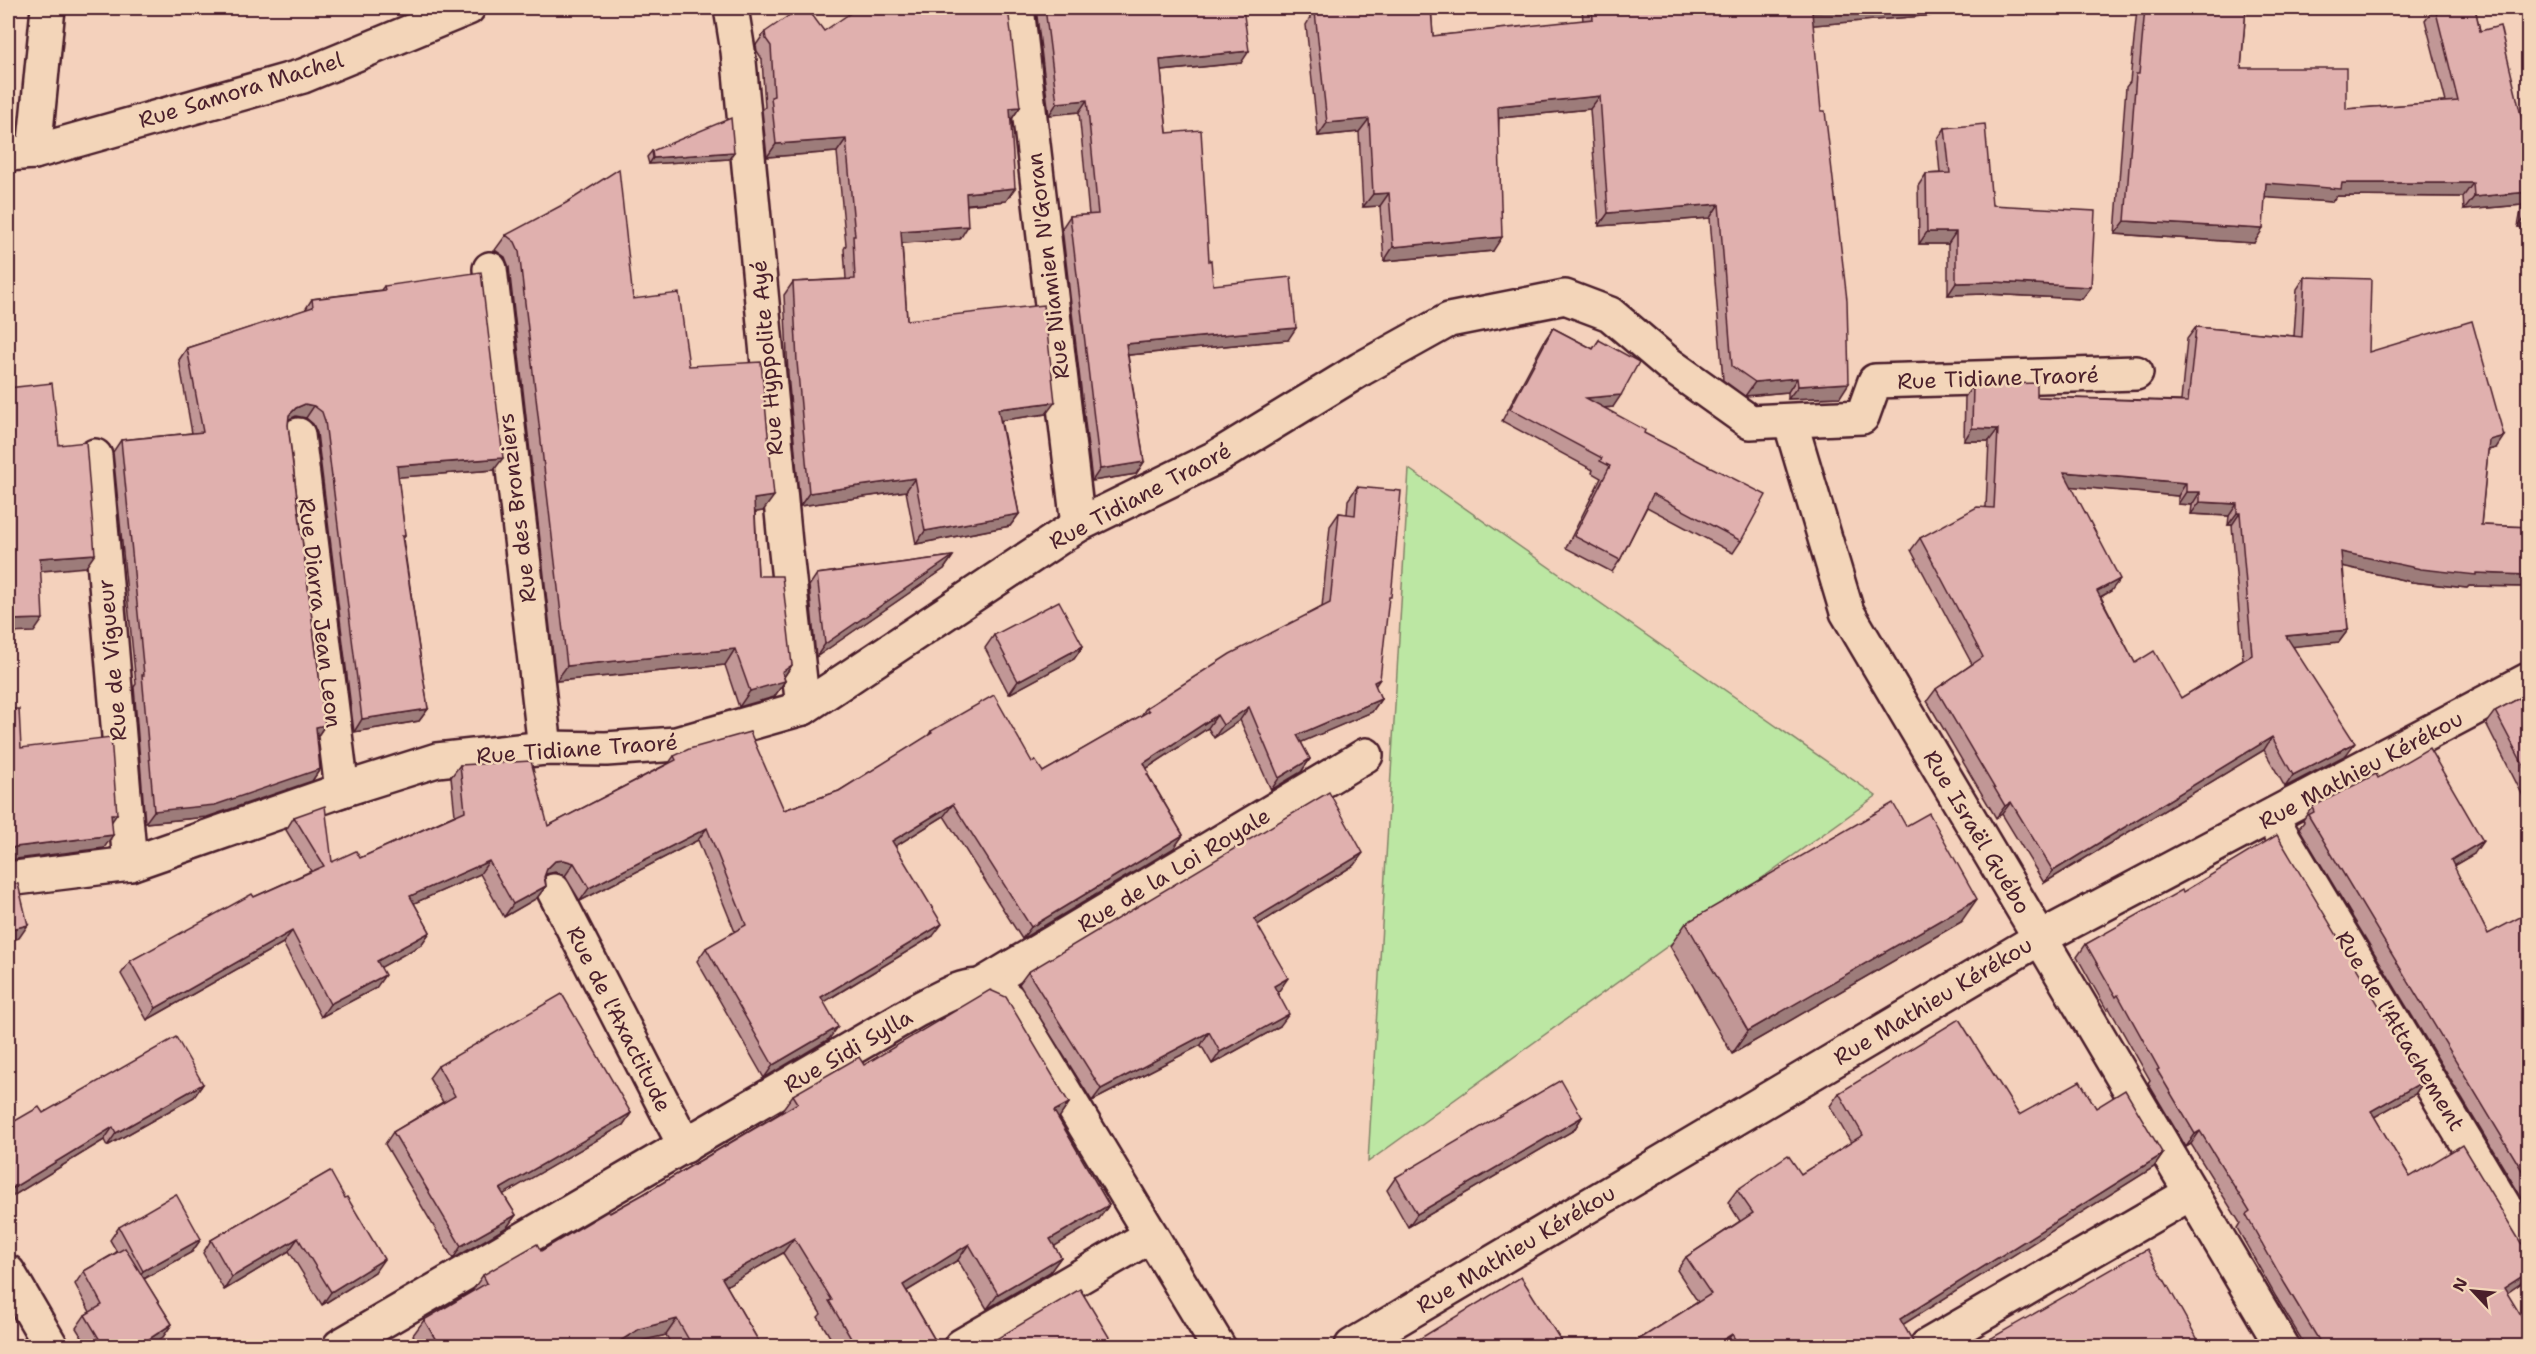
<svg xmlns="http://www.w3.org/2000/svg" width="2536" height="1354" viewBox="0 0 2536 1354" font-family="'Shantell Sans',sans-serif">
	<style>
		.green { fill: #bce7a3; stroke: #838367; stroke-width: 1.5 }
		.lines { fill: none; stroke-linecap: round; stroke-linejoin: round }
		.minor-casing { stroke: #4a1f2b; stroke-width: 38 }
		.minor { stroke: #f3d5b9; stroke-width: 33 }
		.wall { fill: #c19796; stroke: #4a1f2b; stroke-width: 1.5; fill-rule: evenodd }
		.shaded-wall { fill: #9d7b7a; stroke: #4a1f2b; stroke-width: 1.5 }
		.building { fill: #e0b0ae; stroke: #4a1f2b; stroke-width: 1.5; fill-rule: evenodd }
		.labels { text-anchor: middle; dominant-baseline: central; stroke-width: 5; stroke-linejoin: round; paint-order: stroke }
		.street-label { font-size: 22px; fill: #4a1f2b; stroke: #f3d5b9 }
	</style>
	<rect width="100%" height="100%" fill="#f4d1bc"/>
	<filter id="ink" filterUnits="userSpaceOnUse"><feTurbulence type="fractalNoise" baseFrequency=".0167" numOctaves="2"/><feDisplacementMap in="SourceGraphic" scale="12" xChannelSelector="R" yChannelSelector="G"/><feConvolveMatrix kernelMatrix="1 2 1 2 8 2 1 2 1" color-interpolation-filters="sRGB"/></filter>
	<g filter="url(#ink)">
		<polygon class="green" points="1409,469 1876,796 1368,1162"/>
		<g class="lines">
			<defs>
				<g id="minor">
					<polyline points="731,8 738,51 785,543 803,708"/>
					<polyline points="1017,8 1078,525"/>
					<polyline points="34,152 48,8"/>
					<polyline points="8,154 34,152 303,76 468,8"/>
					<polyline points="490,269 545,748"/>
					<polyline points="1790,421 1847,612 2282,1346"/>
					<polyline points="298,435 342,790"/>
					<polyline points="95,456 130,864"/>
					<polyline points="2271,817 2528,1246"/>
					<polyline points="8,879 130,864 342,790 437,760 545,748 606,749 676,744 803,708 1078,525 1215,458 1361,369 1449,320 1565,297 1610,314 1670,365 1750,422 1862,417 1875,381 2136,373"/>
					<polyline points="554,891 685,1146"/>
					<polyline points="982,985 1366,755"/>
					<polyline points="8,1272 51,1346"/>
					<path d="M340,1346L917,1010C949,995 978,971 1009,1000L1218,1346"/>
					<polyline points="961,1346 1150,1236"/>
					<polyline points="1352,1346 2040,938 2528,680"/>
					<polyline points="1927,1346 2191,1193"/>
				</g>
			</defs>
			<use href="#minor" class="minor-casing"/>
			<use href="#minor" class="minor"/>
		</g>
		<g class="wall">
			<polygon points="1036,8 1243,8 1241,63 1161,71 1167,133 1209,261 1213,285 1288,340 1128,355 1144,462 1136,474 1092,481 1062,228 1070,216 1089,215 1079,112 1049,115"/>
			<polygon points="1309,8 1431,8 1433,36 1583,21 1582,8 1963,8 1959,13 1813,25 1840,397 1788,399 1788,392 1745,396 1723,380 1710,218 1599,226 1590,109 1499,118 1493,251 1384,261 1380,206 1363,207 1359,132 1318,136 1306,25 1310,18"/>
			<polygon points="2138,8 2246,8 2241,68 2346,109 2446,102 2425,20 2434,8 2475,8 2480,31 2523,124 2529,125 2529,229 2518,227 2522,205 2464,210 2463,197 2336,196 2332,202 2265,197 2254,243 2115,234 2126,87 2130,82 2137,9"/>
			<polygon points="824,31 1020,107 1011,120 1006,201 967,205 960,239 902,243 907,320 1046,414 1001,420 1019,514 1010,526 916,544 906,491 800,506 788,374 784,295 793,282 846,279 844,249 846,245 837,152 767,157 762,110 765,107 762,59 757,51 756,45 765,32"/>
			<polygon points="1945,128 1992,205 2091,287 2082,299 1987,294 1948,295 1948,244 1919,244 1918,186 1926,174 1940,173 1937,140"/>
			<polygon points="652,151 729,159 649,164 647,157"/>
			<polygon points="506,235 633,299 689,366 763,511 755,512 758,576 792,665 784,677 785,681 774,697 739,707 725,665 556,681 509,267 505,257 495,250"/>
			<path d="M2305,277L2369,352L2496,448L2488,450L2481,525L2529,527V587L2469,586L2467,588L2412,582L2343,566L2348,630L2339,642L2293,646L2346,755L2285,787L2264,750L2044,883L2002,814L1996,818L1927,701L1936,689L1972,664L1911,550L1920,538L1986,507L1989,441H1964L1965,397L1973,385L2037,397L2181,401L2187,339L2196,327L2294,336L2297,289ZM2071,486L2178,496V504L2192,505L2191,514L2229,516L2228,525H2232L2243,660L2181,698L2135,663L2101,597L2111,591Z"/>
			<polygon points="384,286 494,470 398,477 405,536 403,539 428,709 419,721 354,732 317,433 313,424 306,418 296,416 289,419 288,425 325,725 317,737 320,769 312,781 207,817 145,823 134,687 136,684 113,452 121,440 192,433 179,360 187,348 305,310 312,299 381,290"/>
			<polygon points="1553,328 1593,349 1599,340 1613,407 1604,408 1644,433 1741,541 1733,553 1647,507 1620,560 1612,572 1566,548 1601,478 1592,473 1593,470 1502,421 1545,340"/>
			<polygon points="1357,487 1388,601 1375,686 1381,699 1372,712 1301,742 1310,759 1301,772 1271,790 1240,720 1214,738 1208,728 1147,768 1148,775 1183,835 1174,848 1022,939 944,816 895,846 933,936 824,1002 829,1039 764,1078 697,961 706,948 735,932 698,840 580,901 565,876 555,872 545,875 546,886 537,898 504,917 480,874 414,903 430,932 421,945 381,967 376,988 321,1017 283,943 147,1020 121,974 130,961 254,897 311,871 286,830 294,817 332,862 360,858 455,815 451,777 460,765 548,826 669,763 674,756 784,810 839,791 928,736 931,731 1032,762 1043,772 1141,716 1146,708 1322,607 1330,526 1339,513 1347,514 1348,500"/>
			<polygon points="953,556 944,569 816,657 809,586 817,574"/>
			<polygon points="994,635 1083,646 1074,659 1009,694 985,648"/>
			<polygon points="2529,693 2529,793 2523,796 2486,723 2495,711"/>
			<polygon points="2378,778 2474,854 2453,866 2488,934 2529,919 2529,1210 2299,828 2304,822 2303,820 2312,807"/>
			<polygon points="1354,865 1257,925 1279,991 1277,992 1280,1026 1212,1064 1201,1045 1092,1101 1019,984 1028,972"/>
			<polygon points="2183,892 2424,1081 2415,1094 2374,1117 2410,1177 2521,1243 2529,1250 2529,1273 2520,1284 2507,1293 2529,1347 2306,1347 2276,1297 2237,1228 2240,1223 2191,1144 2186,1147 2148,1083 2150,1080 2109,1008 2107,1010 2077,957 2086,944"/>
			<polygon points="1961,922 1732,1054 1670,946 1686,923"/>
			<polygon points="864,1065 1069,1103 1058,1119 1109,1205 1098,1220 1054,1246 1061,1257 1050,1272 987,1309 958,1260 907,1291 939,1347 836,1347 818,1317 821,1314 783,1253 726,1285 762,1347 673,1347 666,1335 628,1344 625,1347 420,1347 413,1335 424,1320 472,1291 483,1275 541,1251 642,1195 783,1111 782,1110 793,1095"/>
			<polygon points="438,1066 631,1113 623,1125 503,1194 516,1215 507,1227 453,1259 385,1144 393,1132 443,1102 429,1078"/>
			<polygon points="203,1084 194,1097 107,1146 104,1140 8,1199 8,1125 43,1113"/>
			<polygon points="1839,1093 2019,1115 2096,1108 2163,1154 2154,1167 1903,1324 1916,1347 1627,1347 1698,1302 1677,1270 1686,1257 1740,1221 1728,1202 1737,1190 1801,1174 1851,1143 1830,1106"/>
			<polygon points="1582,1117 1574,1130 1408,1227 1387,1190 1396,1177"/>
			<polygon points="330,1171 375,1272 322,1305 289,1251 224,1290 203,1253 211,1240"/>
			<polygon points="119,1227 201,1239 192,1252 144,1279 172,1324 163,1337 148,1347 88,1347 76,1328 85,1315 90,1312 75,1284 84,1271 117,1252 110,1240"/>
		</g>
		<g class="shaded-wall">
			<polygon points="1872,8 1963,8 1959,13 1803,26 1812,12"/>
			<polygon points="1249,51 1241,63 1151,72 1160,60"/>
			<polygon points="1600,96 1590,109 1489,119 1498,106"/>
			<polygon points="1087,100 1079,112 1049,115 1057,103"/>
			<polygon points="1020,107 1011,120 1001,121 1010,108"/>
			<polygon points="1369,119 1359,132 1318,136 1327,123"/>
			<polygon points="846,139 837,152 767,157 776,144"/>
			<polygon points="734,152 729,159 649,164 653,158"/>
			<polygon points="2266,183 2473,183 2463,197 2336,196 2332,202 2257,197"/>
			<polygon points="1015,188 1006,201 957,205 966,193"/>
			<polygon points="2529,192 2529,196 2522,205 2464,210 2474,197"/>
			<polygon points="1389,193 1380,206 1363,207 1373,194"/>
			<polygon points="1719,204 1710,218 1599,226 1608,213"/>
			<polygon points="2528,214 2529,214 2529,229 2518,227"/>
			<polygon points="2125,221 2263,229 2254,243 2115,234"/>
			<polygon points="968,226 960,239 892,244 901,231"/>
			<polygon points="1927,232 1956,232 1948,244 1919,244"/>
			<polygon points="1502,237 1493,251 1384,261 1393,247"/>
			<polygon points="1995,282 2091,287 2082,299 1987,294 1948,295 1956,283"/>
			<polygon points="1296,328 1288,340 1118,356 1126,344"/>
			<polygon points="1797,378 1788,392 1745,396 1755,382"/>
			<polygon points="1849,383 1840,397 1788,399 1798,386"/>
			<polygon points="1621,395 1613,407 1578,410 1586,398"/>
			<polygon points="1055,402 1046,414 990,422 998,409"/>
			<polygon points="305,404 314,406 306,418 296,416 287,420 289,415 296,408"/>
			<polygon points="1972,428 1998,429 1989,441 1964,441"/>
			<polygon points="2504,436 2496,448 2480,452 2489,440"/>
			<polygon points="503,458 494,470 388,478 397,466"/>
			<polygon points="1144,462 1136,474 1092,481 1100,469"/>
			<polygon points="2064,472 2186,483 2178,496 2055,485"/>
			<polygon points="915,478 906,491 800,506 809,493"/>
			<polygon points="2186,492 2200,492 2192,505 2178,504"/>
			<polygon points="774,496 763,511 743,514 754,499"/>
			<polygon points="2200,502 2237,504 2229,516 2191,514"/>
			<polygon points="2237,513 2240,513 2232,525 2228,525"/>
			<polygon points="1019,514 1010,526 916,544 925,531"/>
			<polygon points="2341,552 2476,573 2529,575 2529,587 2469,586 2467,588 2412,582 2333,564"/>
			<polygon points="95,554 86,567 31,572 40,558"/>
			<polygon points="953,556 944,569 816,657 825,644"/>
			<polygon points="2120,579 2111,591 2089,603 2097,591"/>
			<polygon points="43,619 34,632 8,633 8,620"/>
			<polygon points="2348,630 2339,642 2278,648 2286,636"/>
			<polygon points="1083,646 1074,659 1009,694 1018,681"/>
			<polygon points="735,649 725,665 556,681 567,666"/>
			<polygon points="792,665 781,681 785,681 774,697 739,707 750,691"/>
			<polygon points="1380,679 1371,692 1374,682"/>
			<polygon points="1381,699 1372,712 1288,748 1297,735"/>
			<polygon points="1249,707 1240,720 1214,738 1223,725"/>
			<polygon points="428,709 419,721 354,732 362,719"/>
			<polygon points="1217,715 1208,728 1135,776 1144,763"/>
			<polygon points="325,725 317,737 316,727"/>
			<polygon points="2272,737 2264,750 2044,883 2053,871"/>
			<polygon points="2355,743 2346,755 2285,787 2293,775"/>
			<polygon points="1310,759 1301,772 1271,790 1279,778"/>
			<polygon points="320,769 312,781 207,817 145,823 154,811"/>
			<polygon points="2529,789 2529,793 2523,796"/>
			<polygon points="2011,802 2002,814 1996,818 2005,806"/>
			<polygon points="953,804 944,816 883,854 892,841"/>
			<polygon points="111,814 117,814 108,827"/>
			<polygon points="707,828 698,840 580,901 589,888"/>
			<polygon points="113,835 104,848 8,860 8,850 15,847"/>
			<polygon points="1183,835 1174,848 1022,939 1031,927"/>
			<polygon points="2483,841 2474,854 2441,873 2451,860"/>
			<polygon points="1363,853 1354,865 1246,932 1254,919"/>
			<polygon points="564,860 574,863 565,876 555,872 546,874 538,881 547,869 555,861"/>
			<polygon points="489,861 480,874 401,909 410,896"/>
			<polygon points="546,886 537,898 504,917 513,904"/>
			<polygon points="1977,899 1961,922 1732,1054 1748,1031"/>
			<polygon points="942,924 933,936 812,1009 821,997"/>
			<polygon points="28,925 19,938 8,941 8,930"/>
			<polygon points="292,931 283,943 147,1020 156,1008"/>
			<polygon points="430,932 421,945 369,974 377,961"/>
			<polygon points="385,975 376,988 321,1017 330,1004"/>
			<polygon points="1288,978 1279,991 1265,998 1274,986"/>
			<polygon points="1289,1014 1280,1026 1212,1064 1220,1052"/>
			<polygon points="838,1027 829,1039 764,1078 773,1065"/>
			<polygon points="1209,1032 1201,1045 1092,1101 1101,1089"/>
			<polygon points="2424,1081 2415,1094 2362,1124 2371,1111"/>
			<polygon points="203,1084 194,1097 107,1146 116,1133"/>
			<polygon points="1069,1103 1059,1118 1043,1127 1054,1111"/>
			<polygon points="631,1113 623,1125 492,1201 500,1189"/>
			<polygon points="1582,1117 1574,1130 1408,1227 1417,1214"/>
			<polygon points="113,1127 104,1140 8,1199 8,1196 13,1188"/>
			<polygon points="2200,1131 2191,1144 2186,1147 2195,1134"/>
			<polygon points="2163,1154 2154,1167 1891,1332 1900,1319"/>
			<polygon points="1109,1205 1098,1220 1040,1255 1050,1239"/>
			<polygon points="516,1215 507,1227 453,1259 461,1246"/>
			<polygon points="298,1238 289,1251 224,1290 232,1277"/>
			<polygon points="794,1238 783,1253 712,1294 722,1278"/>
			<polygon points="201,1239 192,1252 134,1284 143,1271"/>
			<polygon points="969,1244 958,1260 892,1300 903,1285"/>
			<polygon points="1061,1257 1050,1272 987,1309 998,1294"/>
			<polygon points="384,1259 375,1272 322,1305 331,1292"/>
			<polygon points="2529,1264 2529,1273 2520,1284 2495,1301 2504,1288 2526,1266"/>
			<polygon points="677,1319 666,1335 628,1344 625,1347 611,1347 639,1329"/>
			<polygon points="172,1324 163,1337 148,1347 137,1347"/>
			<polygon points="1732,1334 1723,1347 1712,1347"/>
			<polygon points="1740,1339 1735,1347 1733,1347 1736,1341"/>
		</g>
		<g class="building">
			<polygon points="800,8 807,8 824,31 858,8 1008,8 1020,107 1010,108 1015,188 966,193 968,226 901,231 907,320 1044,305 1055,402 998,409 1019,514 925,531 915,478 809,493 797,362 793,282 855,279 853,236 855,236 846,139 776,144 771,97 774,96 771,46 766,39 765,32"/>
			<polygon points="1045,8 1243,8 1249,51 1160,60 1167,133 1201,130 1209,261 1211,260 1213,285 1291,277 1296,328 1126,344 1144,462 1100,469 1070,216 1098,214 1087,100 1057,103"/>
			<polygon points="1320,8 1431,8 1433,36 1593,19 1592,8 1872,8 1812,12 1821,111 1825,111 1847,300 1849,383 1798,386 1797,378 1755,382 1732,366 1719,204 1608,213 1600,96 1498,106 1502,237 1393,247 1389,193 1373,194 1369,119 1327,123 1315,12 1320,11"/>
			<polygon points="2145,8 2246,8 2241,68 2346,68 2346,109 2458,101 2435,8 2475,8 2480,31 2500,26 2523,124 2529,125 2529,192 2474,197 2473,183 2342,183 2341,189 2266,183 2263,229 2125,221 2136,74 2139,74"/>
			<polygon points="731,118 734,152 653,158 652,151"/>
			<polygon points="1985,124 1992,205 2095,211 2091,287 1995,282 1956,283 1956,232 1927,232 1926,174 1950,173 1945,128"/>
			<polygon points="619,169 633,299 679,293 689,366 761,362 774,496 754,499 758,576 782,576 792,665 782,672 785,681 750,691 735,649 567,666 519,251 515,242 506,235 566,203"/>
			<polygon points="481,272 503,458 397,466 405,536 402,536 428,709 362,719 325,421 322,412 314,406 305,404 296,408 289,415 288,425 325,725 316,727 320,769 215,805 154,811 142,675 144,675 121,440 203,432 187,348 313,307 312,299 385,290 384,286"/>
			<path d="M2305,277L2371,279L2369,352L2472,321L2504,436L2489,440L2481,525L2529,527V575L2476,573V575L2421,569L2341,552L2348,630L2286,636L2355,743L2293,775L2272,737L2053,871L2011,802L2005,806L1936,689L1983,657L1920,538L1977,507L1994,508L1998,429L1972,428L1973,385L2037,383V397L2188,402L2196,327L2302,337ZM2064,472L2186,483V492H2200V502L2237,504V513H2240L2252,655L2181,698L2154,651L2135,663L2097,591L2120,579Z"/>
			<polygon points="1553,328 1593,349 1599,340 1639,362 1621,395 1586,398 1645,430 1644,433 1766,495 1741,541 1653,494 1620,560 1574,536 1610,466 1600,461 1602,458 1510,409"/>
			<polygon points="52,383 59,445 86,442 95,554 40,558 43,619 8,620 8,388"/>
			<polygon points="1357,487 1401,491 1391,597 1389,597 1380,679 1374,682 1381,699 1297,735 1310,759 1279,778 1249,707 1223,725 1217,715 1144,763 1149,773 1147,774 1183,835 1031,927 953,804 892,841 942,924 821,997 838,1027 773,1065 706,948 746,925 707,828 589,888 574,863 564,860 555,861 547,869 544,877 546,886 513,904 489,861 410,896 430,932 377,961 385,975 330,1004 292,931 156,1008 130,961 252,894 254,897 324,866 294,817 325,806 332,862 356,851 360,858 465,811 460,765 531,761 548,826 676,760 674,756 689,749 750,732 784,810 839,791 932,733 931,731 994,695 1032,762 1035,760 1043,772 1149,711 1146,708 1230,654 1330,603 1339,513 1355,515"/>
			<polygon points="953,556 825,644 817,574"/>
			<polygon points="1059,601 1083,646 1018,681 994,635"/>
			<polygon points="8,668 11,709 19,709 21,748 111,737 117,814 111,814 113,835 15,847 8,850"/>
			<polygon points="2529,693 2529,776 2495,711"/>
			<polygon points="2429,748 2483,841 2451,860 2488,934 2526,914 2529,919 2529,1182 2308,815 2314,812 2312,807 2376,774 2378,778"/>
			<polygon points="1329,792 1363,853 1254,919 1288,978 1274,986 1289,1014 1220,1052 1209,1032 1101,1089 1028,972"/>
			<polygon points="1893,803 1906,826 1929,813 1977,899 1748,1031 1686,923"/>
			<polygon points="2277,835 2424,1081 2371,1111 2410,1177 2462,1145 2521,1243 2529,1250 2529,1264 2526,1266 2529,1270 2529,1272 2504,1288 2529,1329 2529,1347 2323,1347 2285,1284 2246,1215 2250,1212 2200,1131 2195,1134 2157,1070 2159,1069 2118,995 2116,997 2086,944 2182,890 2183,892"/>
			<polygon points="8,881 10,883 18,884 28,925 8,930"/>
			<polygon points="990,990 1006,997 1069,1103 1054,1111 1109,1205 1050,1239 1061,1257 998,1294 969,1244 903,1285 939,1347 856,1347 829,1301 832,1300 794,1238 722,1278 762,1347 693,1347 677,1319 639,1329 611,1347 440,1347 424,1320 487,1283 483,1275 537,1244 541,1251 608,1211 610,1213 642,1195 798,1103 793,1095 859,1057 864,1065"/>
			<polygon points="562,994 631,1113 500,1189 516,1215 461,1246 393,1132 455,1096 438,1066"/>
			<polygon points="1959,1019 2019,1115 2080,1081 2096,1108 2125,1090 2163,1154 1900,1319 1916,1347 1745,1347 1740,1339 1736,1341 1732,1334 1712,1347 1627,1347 1711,1294 1686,1257 1753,1213 1737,1190 1788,1155 1801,1174 1863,1135 1839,1093"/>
			<polygon points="176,1037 203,1084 116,1133 113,1127 13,1188 8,1178 8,1125 39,1107 43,1113"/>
			<polygon points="1561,1080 1582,1117 1417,1214 1396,1177"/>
			<polygon points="330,1171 345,1198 347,1197 384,1259 331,1292 298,1238 232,1277 211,1240"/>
			<polygon points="176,1194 201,1239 143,1271 119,1227"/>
			<polygon points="125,1248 172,1324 137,1347 104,1347 85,1315 102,1305 84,1271"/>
			<polygon points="2147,1249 2202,1347 1976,1347"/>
			<polygon points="1521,1277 1565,1347 1406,1347"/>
			<polygon points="1080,1289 1115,1347 983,1347"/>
		</g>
	</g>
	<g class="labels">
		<g class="street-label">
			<text transform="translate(241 90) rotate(-17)">Rue Samora Machel</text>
			<text transform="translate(1048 266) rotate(-97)">Rue Niamien N'Goran</text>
			<text transform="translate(767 358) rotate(-95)">Rue Hyppolite Ayé</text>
			<text transform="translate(1998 378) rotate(-2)">Rue Tidiane Traoré</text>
			<text transform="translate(1140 496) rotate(-28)">Rue Tidiane Traoré</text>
			<text transform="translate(517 508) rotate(-97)">Rue des Bronziers</text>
			<text transform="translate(320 613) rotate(83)">Rue Diarra Jean Leon</text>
			<text transform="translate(112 660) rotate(-95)">Rue de Vigueur</text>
			<text transform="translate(577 749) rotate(-4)">Rue Tidiane Traoré</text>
			<text transform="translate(2361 770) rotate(-28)">Rue Mathieu Kérékou</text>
			<text transform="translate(1977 832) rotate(59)">Rue Israël Guébo</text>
			<text transform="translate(1174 870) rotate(-31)">Rue de la Loi Royale</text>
			<text transform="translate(1933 1001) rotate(-31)">Rue Mathieu Kérékou</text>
			<text transform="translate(619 1019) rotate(63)">Rue de l'Axactitude</text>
			<text transform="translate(2400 1031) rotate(59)">Rue de l'Attachement</text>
			<text transform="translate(848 1051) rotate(-30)">Rue Sidi Sylla</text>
			<text transform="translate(1516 1249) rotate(-31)">Rue Mathieu Kérékou</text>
		</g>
	</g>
	<rect width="2536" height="1354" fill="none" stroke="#f3d5b9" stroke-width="30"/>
	<rect x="15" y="15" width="2506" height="1324" fill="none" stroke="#4a1f2b" stroke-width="2" filter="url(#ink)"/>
	<g transform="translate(2473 1291) rotate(296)" stroke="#f3d5b9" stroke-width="4.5" paint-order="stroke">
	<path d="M0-4.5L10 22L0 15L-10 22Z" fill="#4a1f2b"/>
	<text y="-9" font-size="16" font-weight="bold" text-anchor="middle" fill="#4a1f2b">N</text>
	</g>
</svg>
